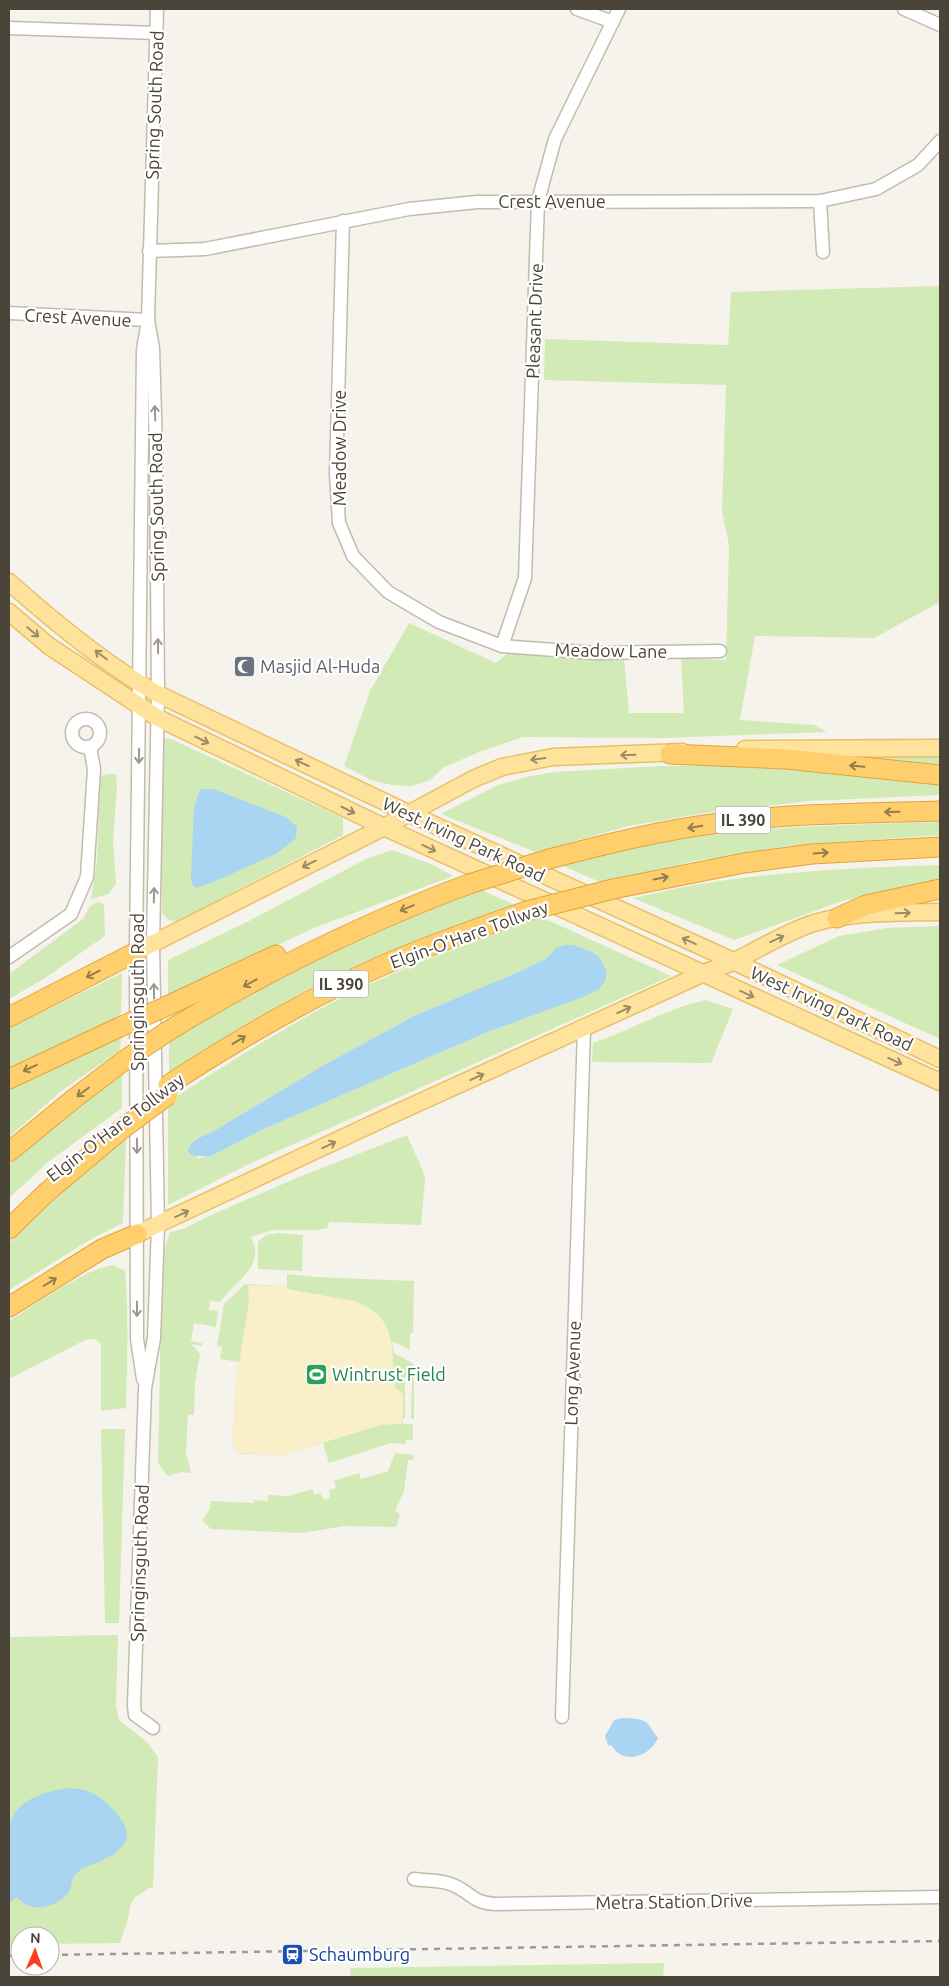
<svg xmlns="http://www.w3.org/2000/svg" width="949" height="1986" viewBox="0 0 949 1986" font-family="Ubuntu,sans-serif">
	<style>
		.green { fill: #d2eab5; fill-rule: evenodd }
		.sand { fill: #f9efc9 }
		.water { fill: #a9d4f2 }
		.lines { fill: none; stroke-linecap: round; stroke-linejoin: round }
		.minor-casing { stroke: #c2bbae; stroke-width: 15 }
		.major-casing { stroke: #e6c16a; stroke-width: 19 }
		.highway-casing { stroke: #e0a43c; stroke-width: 21 }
		.minor { stroke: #fff; stroke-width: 12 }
		.major { stroke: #ffe39c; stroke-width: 16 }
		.highway { stroke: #ffcf6e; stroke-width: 19 }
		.rail { stroke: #9a9a9a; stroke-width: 2.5; stroke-dasharray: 6 6; stroke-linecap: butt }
		.highway-bridge-casing { stroke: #e0a43c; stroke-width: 21; stroke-linecap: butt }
		.highway-bridge { stroke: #ffcf6e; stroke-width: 19 }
		.oneway { stroke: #9c9892 }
		.oneway2 { stroke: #9c8c66 }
		.oneway3 { stroke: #937c4e }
		.labels { text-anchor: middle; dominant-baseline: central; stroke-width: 4.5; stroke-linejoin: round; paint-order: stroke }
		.shield { fill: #fff; stroke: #817c74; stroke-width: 1 }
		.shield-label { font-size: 16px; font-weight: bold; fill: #4b4439 }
		.street-label { font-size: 18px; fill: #4b4439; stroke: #fff }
		.worship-label { font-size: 18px; fill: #5b616d; stroke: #fff; text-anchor: start }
		.leisure-label { font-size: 18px; fill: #27864d; stroke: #fff; text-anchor: start }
		.transit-label { font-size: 18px; fill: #164399; stroke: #fff; text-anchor: start }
	</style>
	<rect width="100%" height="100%" fill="#f6f3ec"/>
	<g class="green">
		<polygon points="940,286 940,602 874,638 755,636 740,720 814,725 827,732 662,738 523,737 482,751 444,767 430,780 412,786 392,785 371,780 344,766 370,691 409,623 496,663 510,651 624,659 629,713 684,713 681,658 726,660 729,545 722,511 726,385 544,380 545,339 728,345 731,292"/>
		<polygon points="165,738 173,740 343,818 343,835 178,921 168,920 162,913 162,743"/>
		<polygon points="829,752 940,757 940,765 829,755"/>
		<polygon points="721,765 790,766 940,781 940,795 810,801 705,813 629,826 535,852 441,814 498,785 526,777 554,772 661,766"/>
		<polygon points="108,774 116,774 117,787 113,841 116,884 108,894 91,899 97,861 100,776"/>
		<path d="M940,822V835L789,846L694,861L602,883L559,864C625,848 691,836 758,830C819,825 879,824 940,822Z"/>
		<polygon points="392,850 431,864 453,876 314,928 168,996 168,960 247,922 366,859"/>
		<path d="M940,865V880L842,901L734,940L633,898C661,892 690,885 719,881C793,871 866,867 940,865Z"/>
		<path d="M479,889L517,906C431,930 349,965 272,1009C236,1029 203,1053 169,1074V1040L242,996L369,932Z"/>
		<polygon points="98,902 104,904 105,936 42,980 9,999 9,974 83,919 90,906"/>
		<path d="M541,917L671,976L249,1164L168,1205V1102C228,1063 287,1025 351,993C412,963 477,941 541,917ZM556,948L530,1016L490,1031L266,1128L209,1157L198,1158L195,1139L212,1132L324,1065L414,1016L523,970L547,958Z"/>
		<polygon points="940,926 940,1039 777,965 839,936 886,928"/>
		<polygon points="122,973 121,1013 116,1018 9,1069 9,1028"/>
		<path d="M705,1000L733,1009L711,1063L592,1062L593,1043C631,1030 666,1009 705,1000Z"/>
		<polygon points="121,1036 120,1050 60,1092 9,1137 9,1089"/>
		<polygon points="122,1072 122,1108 48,1162 9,1198 9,1165"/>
		<path d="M407,1135L423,1171L425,1179L421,1225L329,1222L328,1228L318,1230H272L251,1237C266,1268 235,1280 220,1302L210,1301L209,1310L218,1311L216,1327L194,1323L191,1341L202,1343V1346L192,1344L200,1354L195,1382L194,1415H188L186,1452L191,1473L181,1472L168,1476L158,1463L162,1266L165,1247L170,1232L183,1229L209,1216L299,1177Z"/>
		<polygon points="126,1138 123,1223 93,1238 9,1290 9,1243 71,1184"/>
		<polygon points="278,1233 303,1235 302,1271 258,1269 258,1242 266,1235"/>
		<path d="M114,1265L125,1271C129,1317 127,1362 126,1408L101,1411V1346C99,1338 92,1338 85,1340L9,1379V1321C34,1306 87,1267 114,1265Z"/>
		<polygon points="287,1274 315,1277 414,1281 413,1333 410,1333 410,1350 392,1341 394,1353 414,1364 414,1419 411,1419 412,1377 405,1377 405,1418 403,1418 403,1424 413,1424 413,1440 406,1440 406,1444 391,1443 329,1463 323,1443 283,1455 242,1454 237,1453 233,1445 235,1389 239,1362 220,1359 222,1347 217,1346 224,1304 245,1284 287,1286"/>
		<polygon points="101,1429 125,1429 119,1623 105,1623"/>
		<polygon points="395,1453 414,1455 413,1460 408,1460 404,1491 395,1511 400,1514 396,1527 345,1526 302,1533 211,1529 202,1520 210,1509 211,1501 254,1503 254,1500 268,1501 268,1495 289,1496 312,1489 314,1495 320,1493 324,1500 330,1498 329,1490 336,1488 334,1481 359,1473 361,1479 388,1471"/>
		<polygon points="118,1635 116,1706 119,1720 147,1742 158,1757 153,1888 149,1888 134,1898 130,1906 128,1919 120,1943 50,1944 50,1936 20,1936 20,1945 9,1945 9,1637"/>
		<polygon points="664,1963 663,1977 351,1977 350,1968"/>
	</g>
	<path class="sand" d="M248,1285L287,1286L288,1289L354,1301C398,1317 391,1347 395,1385C396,1391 399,1389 402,1393C405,1398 402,1418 402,1424L381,1425L283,1455L237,1453L233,1445L235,1389L249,1301Z"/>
	<g class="water">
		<polygon points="200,789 213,789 286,817 297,827 296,838 276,854 211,883 196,888 192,885 191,875 194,808"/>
		<path d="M565,945H573L590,951L599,957L606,970V980L599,989L583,997L490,1031L266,1128L209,1157L191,1155L188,1151C191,1139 201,1137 212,1132L324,1065L414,1016L523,970L547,958L556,948Z"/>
		<path d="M623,1718C647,1719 645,1719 658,1738C650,1756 624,1766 612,1746L608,1745L605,1736L614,1720Z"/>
		<path d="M69,1788C75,1789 83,1789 88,1791C103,1797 133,1823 126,1841C123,1847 117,1851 113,1855C107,1856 104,1860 99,1862C89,1866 79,1868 73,1878C71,1882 72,1886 70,1890C63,1903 39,1913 25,1904C22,1902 19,1899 16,1897L9,1904C9,1884 4,1829 14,1814C27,1796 49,1791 69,1788Z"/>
	</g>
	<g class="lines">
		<defs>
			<g id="minor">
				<polyline points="577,9 613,22"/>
				<polyline points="904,9 940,25"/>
				<polyline points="9,28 156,33"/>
				<polyline points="820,201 823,252"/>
				<polyline points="343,221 336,474 339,523 353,556 388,592 439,622 502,646 595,653 720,651"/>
				<polyline points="149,251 205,249 409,209 477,202 820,201 876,189 918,165 940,141"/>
				<polyline points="9,313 148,320"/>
				<polyline points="148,320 153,348 156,448 158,694 153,944 158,1226 154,1338 145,1388 134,1705 135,1715 153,1728"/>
				<polyline points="502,646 525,578 538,201 555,139 619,9"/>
				<circle cx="86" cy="733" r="14"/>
				<polyline points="9,957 71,914 87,877 94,769 90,747"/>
				<polyline points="143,1379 137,1339 136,952 143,350 148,320 157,9"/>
				<polyline points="562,1717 584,1029"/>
				<path d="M414,1879C427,1881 442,1880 453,1885C472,1893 472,1903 496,1904L940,1897"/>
			</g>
			<g id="major">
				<path d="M9,582C53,621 107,666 158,694L410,814L733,961L940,1059"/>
				<polyline points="9,612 49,646 158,718 384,827 940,1082"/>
				<polyline points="745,749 940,748"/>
				<polyline points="136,952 384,827 473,779 502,767 553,757 683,752"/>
				<path d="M137,1234L385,1118L702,974C713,969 724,966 735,961C761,948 786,932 814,923C855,911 898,913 940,912"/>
			</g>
			<g id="highway">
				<polyline points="670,754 786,759 940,775"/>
				<path d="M549,859C606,844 662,830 720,823C793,813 867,813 940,811"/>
				<polyline points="613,889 744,863 812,854 940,847"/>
				<polyline points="837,918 866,905 940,889"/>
				<polyline points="167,1006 276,955"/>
				<polyline points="9,1017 136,952"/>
				<path d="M168,1031C266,971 361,924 469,884"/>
				<polyline points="9,1079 122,1026"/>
				<path d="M168,1085C237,1040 306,999 381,966C429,945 478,928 527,911"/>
				<polyline points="9,1152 71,1101 122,1062"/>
				<polyline points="9,1229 47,1192 122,1129"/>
				<polyline points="9,1307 102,1249 137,1234"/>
			</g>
		</defs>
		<use href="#minor" class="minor-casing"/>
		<use href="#major" class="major-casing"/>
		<use href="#highway" class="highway-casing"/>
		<use href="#minor" class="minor"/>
		<use href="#major" class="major"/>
		<use href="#highway" class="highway"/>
		<g class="rail">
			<polyline points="50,1955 940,1941"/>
			<polyline points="9,1956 20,1956"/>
		</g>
		<defs>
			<g id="highway-bridge">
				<polyline points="469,884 549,859"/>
				<polyline points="527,911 613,889"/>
				<polyline points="122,1026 167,1006"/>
				<polyline points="122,1062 168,1031"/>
				<polyline points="122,1129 168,1095"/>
			</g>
		</defs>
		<use href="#highway-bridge" class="highway-bridge-casing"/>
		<use href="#highway-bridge" class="highway-bridge"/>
	</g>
	<defs><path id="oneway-shaft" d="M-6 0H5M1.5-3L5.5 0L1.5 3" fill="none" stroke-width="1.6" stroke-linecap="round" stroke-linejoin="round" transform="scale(1.25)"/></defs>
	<g class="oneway">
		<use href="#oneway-shaft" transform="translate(155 413) rotate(-92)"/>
		<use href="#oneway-shaft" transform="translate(158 646) rotate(-91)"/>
		<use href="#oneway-shaft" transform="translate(139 756) rotate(91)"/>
		<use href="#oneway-shaft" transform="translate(154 895) rotate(-89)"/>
		<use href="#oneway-shaft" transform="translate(154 991) rotate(-91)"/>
		<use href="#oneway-shaft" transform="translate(137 1146) rotate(90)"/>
		<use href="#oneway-shaft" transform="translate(137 1309) rotate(90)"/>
	</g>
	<g class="oneway2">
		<use href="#oneway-shaft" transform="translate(33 632) rotate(40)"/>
		<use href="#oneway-shaft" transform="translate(101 655) rotate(-143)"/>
		<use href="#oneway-shaft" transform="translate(202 740) rotate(26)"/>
		<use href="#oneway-shaft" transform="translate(628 755) rotate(178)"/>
		<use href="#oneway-shaft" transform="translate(538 759) rotate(172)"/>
		<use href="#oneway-shaft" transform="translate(302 763) rotate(-155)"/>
		<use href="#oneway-shaft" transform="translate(348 810) rotate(26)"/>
		<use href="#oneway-shaft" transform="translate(429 848) rotate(25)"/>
		<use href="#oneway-shaft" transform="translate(309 864) rotate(154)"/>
		<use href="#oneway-shaft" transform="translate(903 913) rotate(-2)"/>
		<use href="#oneway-shaft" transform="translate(777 939) rotate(-25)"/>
		<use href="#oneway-shaft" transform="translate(689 941) rotate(-156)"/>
		<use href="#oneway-shaft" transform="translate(747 994) rotate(24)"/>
		<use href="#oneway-shaft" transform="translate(624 1010) rotate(-25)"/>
		<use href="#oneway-shaft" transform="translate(895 1061) rotate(24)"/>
		<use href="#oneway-shaft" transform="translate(477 1077) rotate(-24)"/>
		<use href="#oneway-shaft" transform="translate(329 1145) rotate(-25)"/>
		<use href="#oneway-shaft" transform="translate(182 1214) rotate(-25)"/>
	</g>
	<g class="oneway3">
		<use href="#oneway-shaft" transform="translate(857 766) rotate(-175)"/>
		<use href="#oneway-shaft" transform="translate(892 812) rotate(179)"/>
		<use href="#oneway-shaft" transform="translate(695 827) rotate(171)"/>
		<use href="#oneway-shaft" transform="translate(821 853) rotate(-4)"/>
		<use href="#oneway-shaft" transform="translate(661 878) rotate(-12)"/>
		<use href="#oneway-shaft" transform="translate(407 908) rotate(158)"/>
		<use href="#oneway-shaft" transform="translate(93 974) rotate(153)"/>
		<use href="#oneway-shaft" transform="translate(250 983) rotate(151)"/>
		<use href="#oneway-shaft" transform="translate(239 1040) rotate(-31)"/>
		<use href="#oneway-shaft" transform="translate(30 1068) rotate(155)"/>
		<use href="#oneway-shaft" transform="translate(83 1092) rotate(143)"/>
		<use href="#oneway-shaft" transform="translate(50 1282) rotate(-32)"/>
	</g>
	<defs>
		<symbol id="mosque-square" viewBox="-11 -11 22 22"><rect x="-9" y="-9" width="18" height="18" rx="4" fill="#6b7280" stroke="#fff"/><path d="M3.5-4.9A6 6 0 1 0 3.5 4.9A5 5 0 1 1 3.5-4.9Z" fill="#fff"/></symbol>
		<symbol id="stadium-square" viewBox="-11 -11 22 22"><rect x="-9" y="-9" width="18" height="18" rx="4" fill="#2e9e5b" stroke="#fff"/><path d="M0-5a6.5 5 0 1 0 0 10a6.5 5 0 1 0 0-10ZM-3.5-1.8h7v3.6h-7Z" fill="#fff"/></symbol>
		<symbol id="station-square" viewBox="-11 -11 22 22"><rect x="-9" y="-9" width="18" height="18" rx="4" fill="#1a4fb4" stroke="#fff"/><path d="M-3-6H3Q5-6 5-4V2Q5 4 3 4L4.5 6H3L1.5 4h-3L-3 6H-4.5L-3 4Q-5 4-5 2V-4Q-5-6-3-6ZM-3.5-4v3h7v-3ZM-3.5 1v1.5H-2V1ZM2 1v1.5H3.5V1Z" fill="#fff"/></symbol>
	</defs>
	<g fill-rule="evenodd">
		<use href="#mosque-square" x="232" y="654" width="25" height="25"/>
		<use href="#stadium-square" x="304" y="1362" width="25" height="25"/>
		<use href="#station-square" x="280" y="1942" width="25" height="25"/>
	</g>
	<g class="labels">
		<g class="shield">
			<rect x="715.5" y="806.5" width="55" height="27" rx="4"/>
			<rect x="313.5" y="970.5" width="55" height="27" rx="4"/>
		</g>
		<g class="shield-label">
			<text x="743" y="820">IL 390</text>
			<text x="341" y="984">IL 390</text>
		</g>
		<g class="street-label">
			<text transform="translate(154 105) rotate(-88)">Spring South Road</text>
			<text x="552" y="201">Crest Avenue</text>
			<text transform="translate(78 317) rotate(3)">Crest Avenue</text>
			<text transform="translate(534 321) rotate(-88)">Pleasant Drive</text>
			<text transform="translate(339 448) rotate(-90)">Meadow Drive</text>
			<text transform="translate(156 507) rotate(-91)">Spring South Road</text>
			<text transform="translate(611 650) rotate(1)">Meadow Lane</text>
			<text transform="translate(464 839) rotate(25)">West Irving Park Road</text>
			<text transform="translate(469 934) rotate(-20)">Elgin-O'Hare Tollway</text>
			<text transform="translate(137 992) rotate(-90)">Springinsguth Road</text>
			<text transform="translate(832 1008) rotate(25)">West Irving Park Road</text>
			<text transform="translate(115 1127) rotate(-37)">Elgin-O'Hare Tollway</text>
			<text transform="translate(572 1373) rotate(-88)">Long Avenue</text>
			<text transform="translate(139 1563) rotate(-88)">Springinsguth Road</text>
			<text transform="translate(674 1901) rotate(-1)">Metra Station Drive</text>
		</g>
		<g class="worship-label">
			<text x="260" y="666">Masjid Al-Huda</text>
		</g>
		<g class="leisure-label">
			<text x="332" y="1374">Wintrust Field</text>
		</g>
		<g class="transit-label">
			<text x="309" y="1954">Schaumburg</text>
		</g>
	</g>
	<rect width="949" height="1986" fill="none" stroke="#4b4439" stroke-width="20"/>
	<g transform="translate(35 1951) rotate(2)"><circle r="24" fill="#ffffff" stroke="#b7b4b0"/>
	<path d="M0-4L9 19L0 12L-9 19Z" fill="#fc3f1d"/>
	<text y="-8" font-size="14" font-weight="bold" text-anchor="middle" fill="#4b4439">N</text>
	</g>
</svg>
